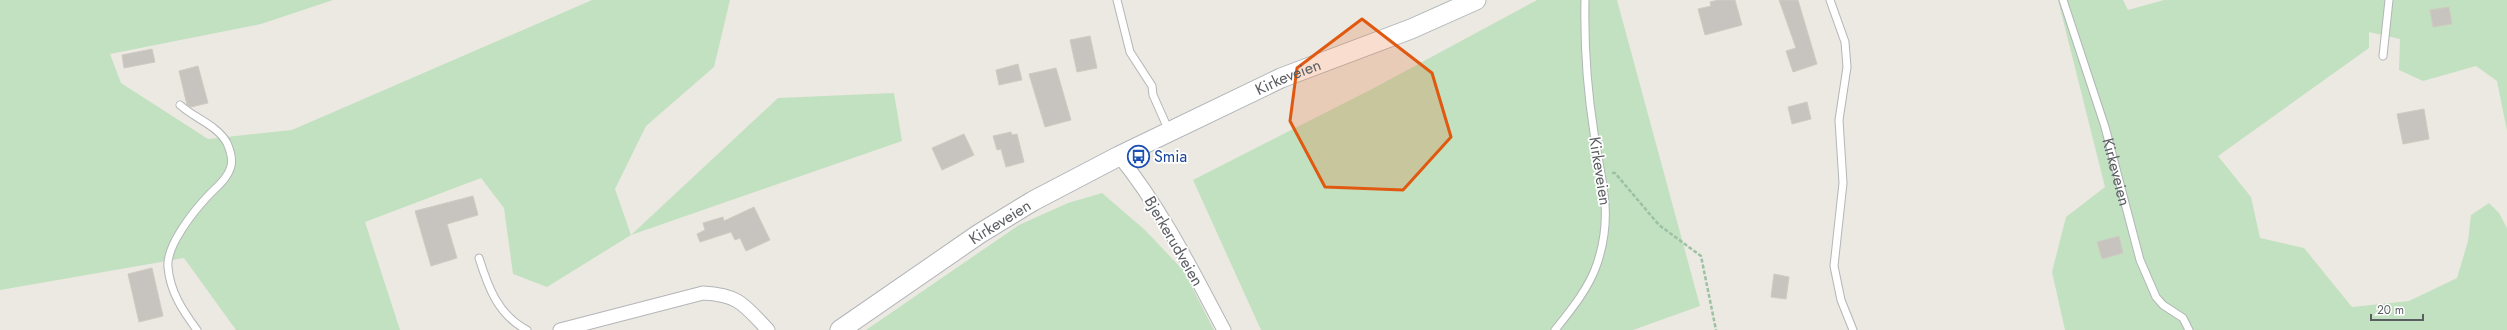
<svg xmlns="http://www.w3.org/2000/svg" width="2507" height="330" viewBox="0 0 2507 330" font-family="Jost,sans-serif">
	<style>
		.green { fill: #c2e1c0 }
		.building { fill: #c7c4c0; stroke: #d0cbc1 }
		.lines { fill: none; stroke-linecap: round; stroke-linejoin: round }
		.service-casing { stroke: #b3b5b8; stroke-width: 9 }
		.minor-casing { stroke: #b3b5b8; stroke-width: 15 }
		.secondary-casing { stroke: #b1b5b9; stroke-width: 21 }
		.path { stroke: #9ac2a3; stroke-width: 2.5; stroke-dasharray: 4 2; stroke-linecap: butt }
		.service { stroke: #fff; stroke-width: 7 }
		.minor { stroke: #fff; stroke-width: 13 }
		.secondary { stroke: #fff; stroke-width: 19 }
		.marked { fill: #e15910; fill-opacity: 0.2; stroke: #e15910; stroke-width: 3; stroke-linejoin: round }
		.labels { text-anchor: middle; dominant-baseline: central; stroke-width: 3.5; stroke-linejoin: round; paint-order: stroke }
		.street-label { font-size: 16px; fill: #5a5e62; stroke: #fff }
		.transit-label { font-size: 16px; fill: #164399; stroke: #fff; text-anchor: start }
	</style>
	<rect width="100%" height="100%" fill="#ece9e2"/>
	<g class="green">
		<polygon points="0,0 333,0 261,24 110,54 121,83 208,139 292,130 592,0 730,0 714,67 646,126 615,189 631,235 778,98 894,93 902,141 631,235 547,287 513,274 504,208 481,178 365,222 400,330 236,330 184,258 0,290"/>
		<polygon points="1537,0 1617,0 1700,306 1633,330 1261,330 1193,180 1372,89"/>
		<polygon points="2058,0 2123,0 2128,10 2164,0 2507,0 2507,131 2497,81 2476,66 2423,81 2399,70 2400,39 2369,32 2369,48 2218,156 2251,197 2260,238 2304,248 2352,307 2409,301 2457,278 2468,241 2471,215 2489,203 2499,213 2507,228 2507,330 2065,330 2052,272 2066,217 2105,187"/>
		<polygon points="1102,193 1145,230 1183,270 1214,330 866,330 1019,225 1068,203"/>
	</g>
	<g class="building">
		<polygon points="1718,0 1735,0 1742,25 1705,35 1698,9 1711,6 1710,2"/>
		<polygon points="1779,0 1798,0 1817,64 1793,72 1786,51 1796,48"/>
		<polygon points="2449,7 2452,24 2433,27 2430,10"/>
		<polygon points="1090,36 1097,68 1077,72 1070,40"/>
		<polygon points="152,49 155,62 124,68 122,55"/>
		<polygon points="1018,64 1022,80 999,85 996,70"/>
		<polygon points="198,66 208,103 191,107 187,105 179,71"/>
		<polygon points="1056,68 1071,120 1045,127 1029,74"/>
		<polygon points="1807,102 1811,119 1792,124 1788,107"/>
		<polygon points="2424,109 2429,139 2403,144 2397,114"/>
		<polygon points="1011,132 1012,135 1017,134 1024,162 1006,167 1001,149 997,150 993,136"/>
		<polygon points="964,134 974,155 942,170 932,148"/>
		<polygon points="473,196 478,215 447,224 457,258 431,266 415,211"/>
		<polygon points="754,207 770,240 746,251 740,238 735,240 731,232 700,242 697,234 705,230 703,223 723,217 724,221"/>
		<polygon points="2119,236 2123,253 2102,259 2097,242"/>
		<polygon points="152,268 163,316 139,322 128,274"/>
		<polygon points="1774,274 1789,277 1786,299 1771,297"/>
	</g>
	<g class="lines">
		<defs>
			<g id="service">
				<polyline points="1117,0 1130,52 1152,86 1153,95 1169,131"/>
				<polyline points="1830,0 1845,42 1847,67 1839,120 1843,183 1834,266 1841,300 1853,330"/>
				<path id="s1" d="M2063,0L2105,127L2140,260L2156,297L2163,305L2183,318L2189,330"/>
				<polyline points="2383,56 2389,0"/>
				<path d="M180,105C194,118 217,125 227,143C230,150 233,158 231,166C228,179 215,188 207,197C193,212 166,246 168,267C170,292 183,311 197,330"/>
				<path d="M479,258C488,287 498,315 527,330"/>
				<path d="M1555,330C1571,310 1589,288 1597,264C1614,213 1601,182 1594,133C1587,88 1584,45 1585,0"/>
			</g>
			<g id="minor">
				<path d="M1119,156C1162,209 1192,270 1224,330"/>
				<path d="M560,330L703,293C740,295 744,305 768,330"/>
			</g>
			<g id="secondary">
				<path id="s2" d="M840,330L979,234L1033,201L1119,156L1281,78L1411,29L1476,0"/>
			</g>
		</defs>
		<use href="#service" class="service-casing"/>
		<use href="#minor" class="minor-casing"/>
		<use href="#secondary" class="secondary-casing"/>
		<polyline class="path" points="1612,173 1615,173 1659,225 1701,256 1716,330"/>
		<use href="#service" class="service"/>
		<use href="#minor" class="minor"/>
		<use href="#secondary" class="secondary"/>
	</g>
	<path class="marked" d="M1362,19L1432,73L1451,137L1403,190L1325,187L1290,121L1297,68Z"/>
	<defs>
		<symbol id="bus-ring" viewBox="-11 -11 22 22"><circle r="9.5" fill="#fff" stroke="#1a4fb4" stroke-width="1.5"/><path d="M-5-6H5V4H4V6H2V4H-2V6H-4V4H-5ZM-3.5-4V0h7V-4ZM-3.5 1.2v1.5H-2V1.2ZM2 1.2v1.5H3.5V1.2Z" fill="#1a4fb4"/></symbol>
	</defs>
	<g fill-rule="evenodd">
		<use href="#bus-ring" x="1126" y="144" width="25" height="25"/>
	</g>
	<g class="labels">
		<g class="street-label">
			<text stroke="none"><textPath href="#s2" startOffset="516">Kirkeveien</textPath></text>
			<text transform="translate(1600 171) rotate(81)">Kirkeveien</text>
			<text stroke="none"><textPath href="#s1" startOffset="180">Kirkeveien</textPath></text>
			<text stroke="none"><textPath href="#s2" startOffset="193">Kirkeveien</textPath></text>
			<text transform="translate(1174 241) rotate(60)">Bjerkerudveien</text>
		</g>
		<g class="transit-label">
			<text x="1154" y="156">Smia</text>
		</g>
	</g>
	<path d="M2371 314v6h52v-6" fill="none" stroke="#5a5e62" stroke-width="2"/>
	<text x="2377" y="314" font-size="12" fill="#5a5e62" stroke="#ffffff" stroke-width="3" paint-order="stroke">20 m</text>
</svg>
